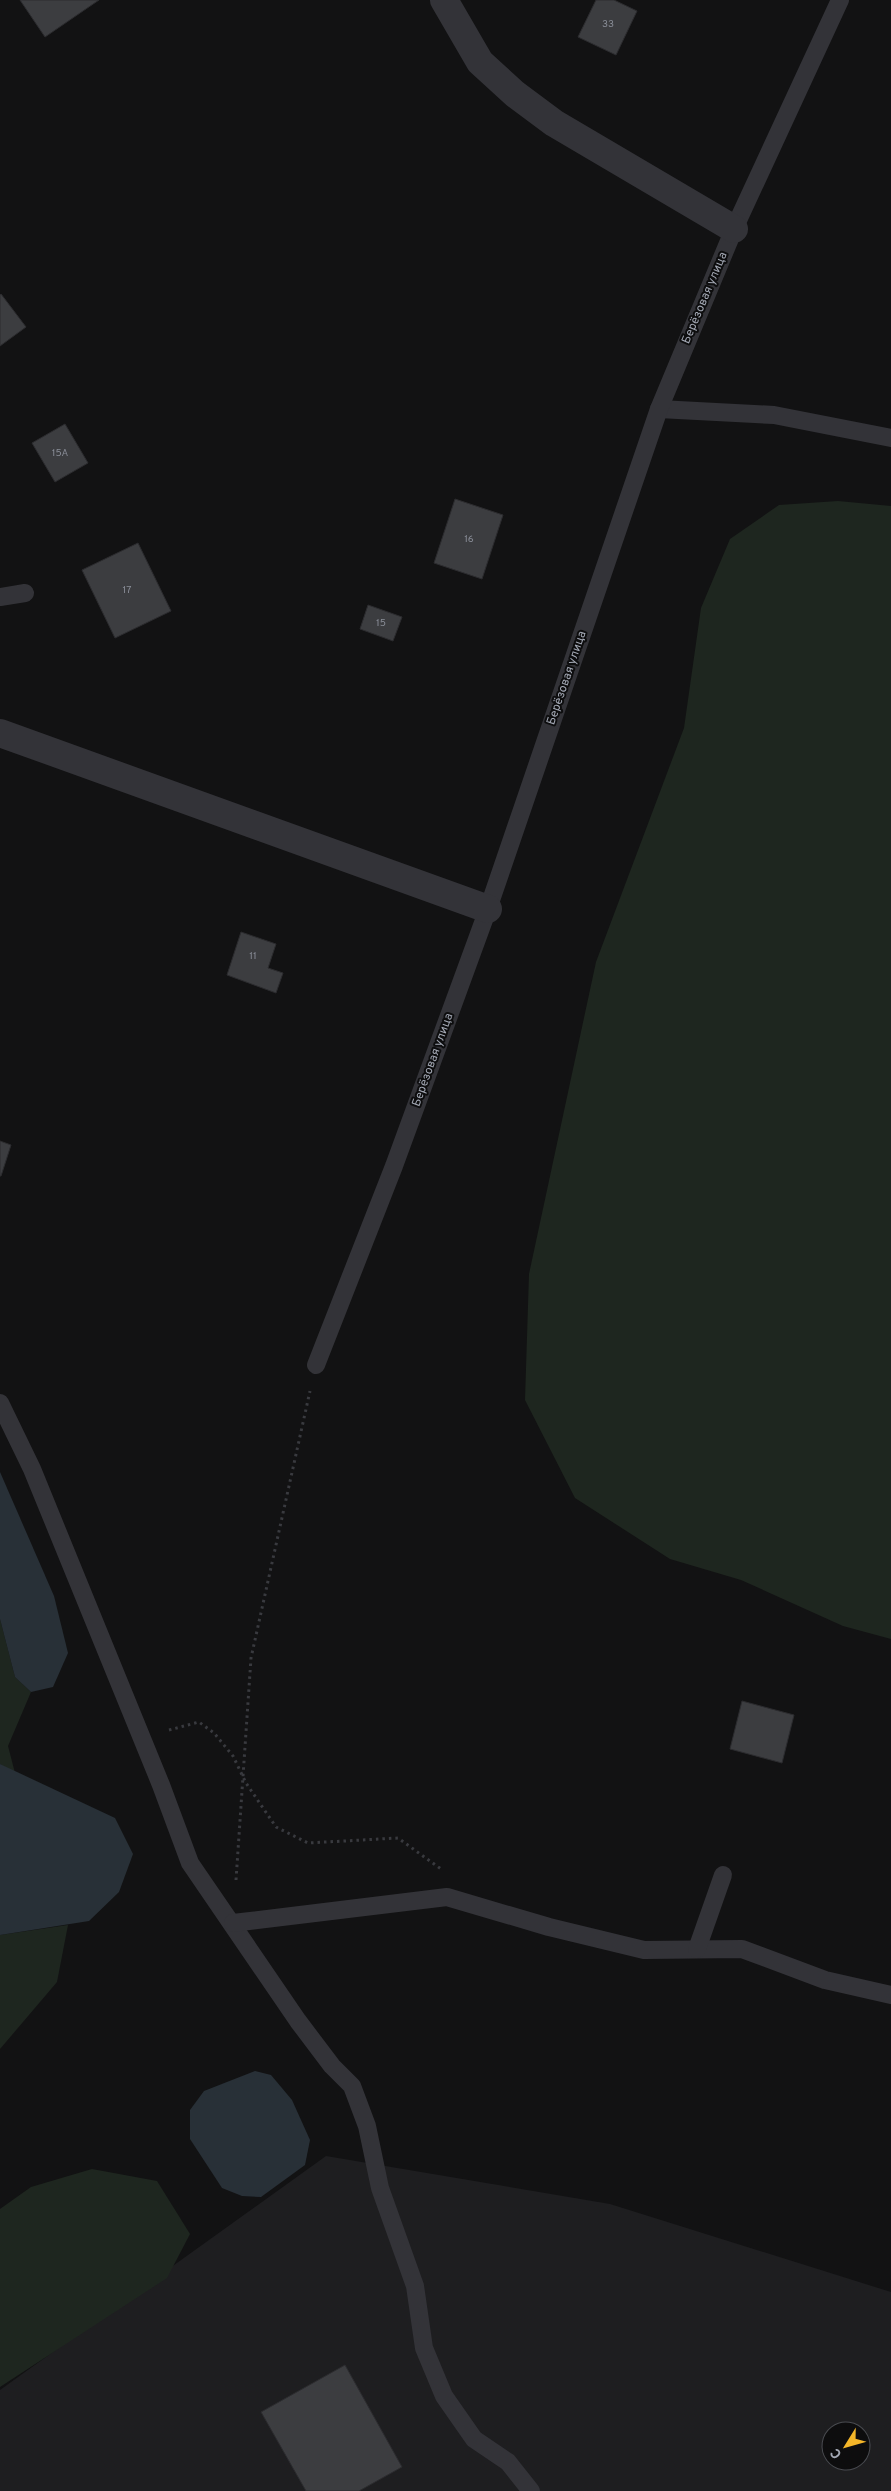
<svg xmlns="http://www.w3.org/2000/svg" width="891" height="2491" viewBox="0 0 891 2491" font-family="Overpass,sans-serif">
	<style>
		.built { fill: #1e1e20; fill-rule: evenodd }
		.green { fill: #1e261f }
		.water { fill: #283037 }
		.building { fill: #3c3d40; stroke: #2c2c2f }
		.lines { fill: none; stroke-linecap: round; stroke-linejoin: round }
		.path { stroke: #393a3f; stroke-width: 3; stroke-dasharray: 2.5 4; stroke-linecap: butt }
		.service { stroke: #333338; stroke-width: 18 }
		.minor { stroke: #333338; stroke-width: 28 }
		.labels { text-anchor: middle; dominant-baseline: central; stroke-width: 4; stroke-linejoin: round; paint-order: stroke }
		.number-label { font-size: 10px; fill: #898d97 }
		.street-label { font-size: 12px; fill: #a3a8b4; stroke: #0d0d0e }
	</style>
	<rect width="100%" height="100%" fill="#121213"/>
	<path class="built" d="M326,2156L610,2204L891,2292V2491H0V2390ZM831,2431H861V2461H831Z"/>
	<g class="green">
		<polygon points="838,501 891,506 891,1639 843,1626 741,1580 670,1559 575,1498 525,1400 529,1274 596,962 684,728 701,608 730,539 779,505"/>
		<polygon points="0,1619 15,1677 31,1692 8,1746 15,1773 0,1764"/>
		<polygon points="68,1925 57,1982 0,2049 0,1935"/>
		<polygon points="92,2169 157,2181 190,2234 167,2278 0,2387 0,2209 31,2187"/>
	</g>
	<g class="water">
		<polygon points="0,1472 54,1596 68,1653 53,1687 31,1692 15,1677 0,1619"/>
		<polygon points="0,1764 115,1818 133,1854 119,1892 89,1921 0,1935"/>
		<polygon points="255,2071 271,2075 292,2100 310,2140 305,2165 261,2197 242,2196 222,2188 190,2139 190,2110 204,2091"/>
	</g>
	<g class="building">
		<polygon points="20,0 99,0 45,37"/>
		<polygon points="596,0 614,0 637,11 616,55 578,37"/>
		<polygon points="1,294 26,327 0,346 0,295"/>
		<polygon points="65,424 88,463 55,482 32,443"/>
		<polygon points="455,499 503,515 482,579 434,563"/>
		<polygon points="138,543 171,611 115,638 82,570"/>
		<polygon points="368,605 402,617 393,641 360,629"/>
		<polygon points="241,932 276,944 268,968 283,973 276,993 227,975"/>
		<polygon points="0,1141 11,1145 1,1176 0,1176"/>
		<polygon points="742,1701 794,1715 782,1763 730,1749"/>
		<polygon points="345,2365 402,2467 359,2491 306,2491 261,2412"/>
	</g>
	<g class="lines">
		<g class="path">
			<polyline points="169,1730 199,1722 214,1733 233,1756 246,1783 276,1827 308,1843 398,1838 441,1869"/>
			<polyline points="236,1880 251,1658 310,1391"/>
		</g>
		<g class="service">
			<polyline points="659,409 774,415 891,438"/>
			<polyline points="0,597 25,593"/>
			<polyline points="316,1365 394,1166 488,909 659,409 734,229 840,0"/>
			<polyline points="0,1403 32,1469 161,1785 190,1863 298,2021 332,2066 352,2086 367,2126 380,2188 415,2286 424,2348 444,2396 474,2439 508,2462 531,2491"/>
			<polyline points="233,1923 447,1897 549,1927 644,1950 742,1949 825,1980 891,1995"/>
			<polyline points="697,1949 723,1875"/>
		</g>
		<g class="minor">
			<polyline points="444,0 480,62 515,94 554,123 734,229"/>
			<polyline points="0,733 488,909"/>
		</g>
	</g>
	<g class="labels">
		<g class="number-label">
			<text x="608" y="24">33</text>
			<text x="60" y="453">15А</text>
			<text x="469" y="539">16</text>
			<text x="127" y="590">17</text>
			<text x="381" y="623">15</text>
			<text x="253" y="956">11</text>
		</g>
		<g class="street-label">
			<text transform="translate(705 298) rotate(-67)">Берёзовая улица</text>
			<text transform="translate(567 678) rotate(-71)">Берёзовая улица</text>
			<text transform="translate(433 1060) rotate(-70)">Берёзовая улица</text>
		</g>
	</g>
	<g transform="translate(846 2446) rotate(233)"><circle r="24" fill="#0d0d0e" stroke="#494b50"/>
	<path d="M0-4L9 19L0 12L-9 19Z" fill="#f4b629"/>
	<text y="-8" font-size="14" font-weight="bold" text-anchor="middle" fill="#a3a8b4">С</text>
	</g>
</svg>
